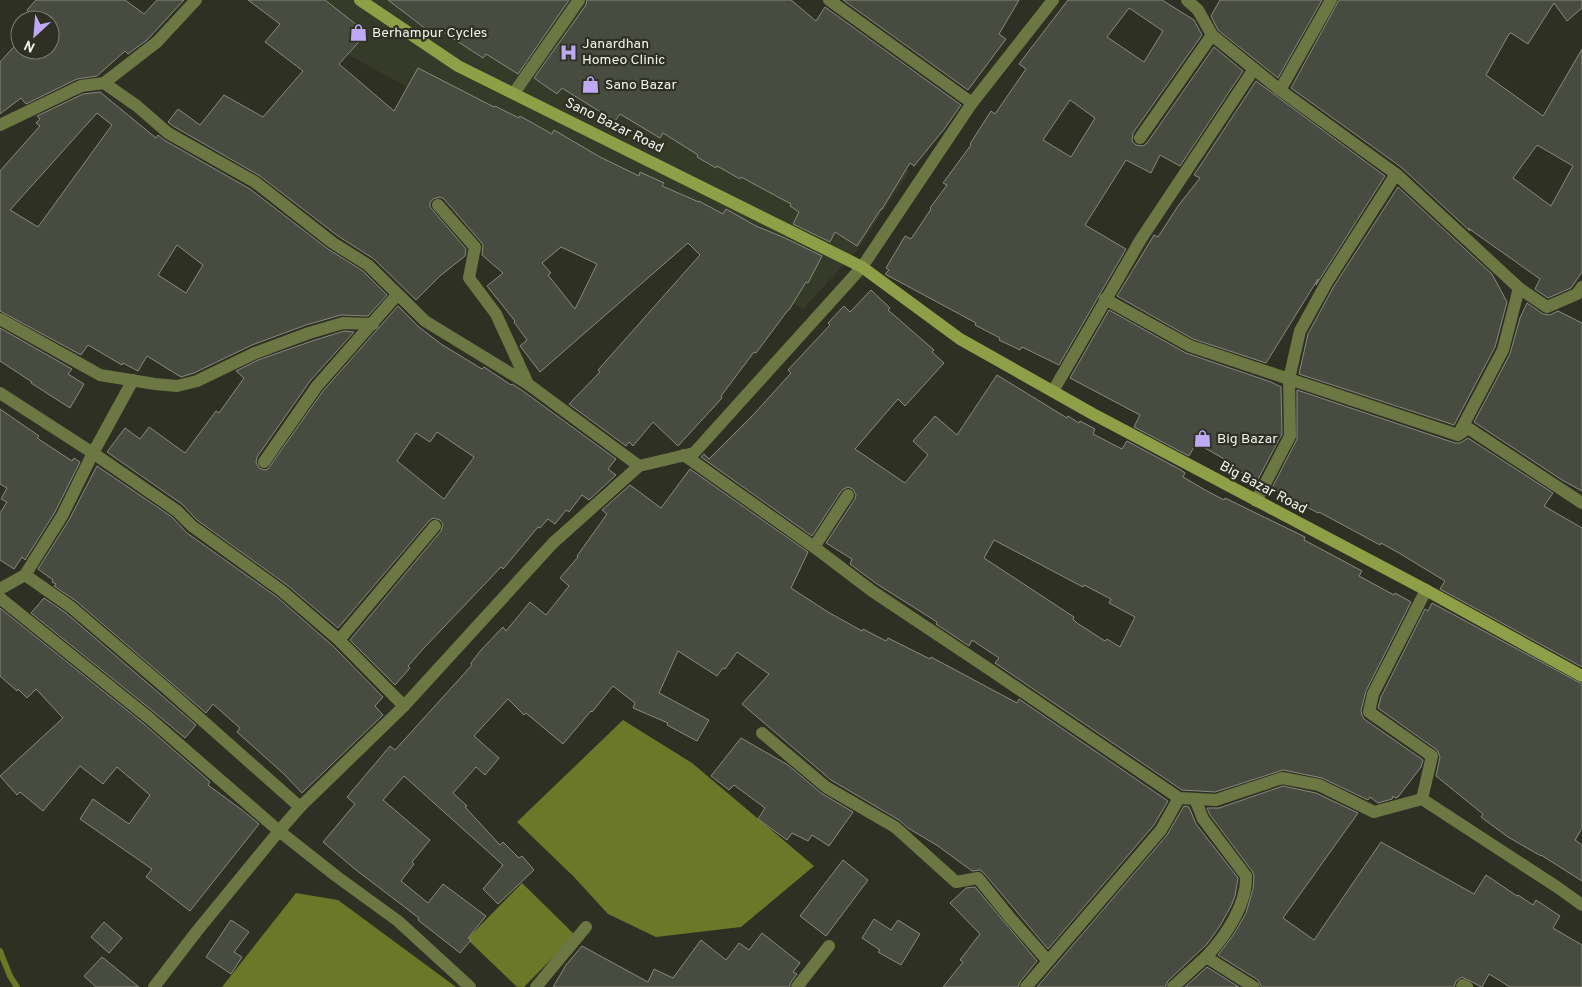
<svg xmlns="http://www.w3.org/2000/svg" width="1582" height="987" viewBox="0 0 1582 987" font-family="Overpass,sans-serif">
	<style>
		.built { fill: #363a28 }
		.water { fill: #6b7827 }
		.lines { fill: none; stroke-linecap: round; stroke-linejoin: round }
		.stream { stroke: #6b7827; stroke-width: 6 }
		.building { fill: #484b3f; stroke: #878a7c; fill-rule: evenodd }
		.street { stroke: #6d7743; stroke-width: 12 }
		.secondary { stroke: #8f9f48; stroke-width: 12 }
		.labels { text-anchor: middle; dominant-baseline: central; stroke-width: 4.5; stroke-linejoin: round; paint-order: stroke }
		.poi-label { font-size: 14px; fill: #f2f4ed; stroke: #2e3024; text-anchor: start }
		.street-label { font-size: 14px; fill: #f2f4ed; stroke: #2e3024 }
	</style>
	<rect width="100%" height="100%" fill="#2e3024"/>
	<polygon class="built" points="251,0 646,0 910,171 858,249 803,309"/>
	<g class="water">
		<polygon points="623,720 692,763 814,866 741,927 656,937 608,914 574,877 517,822"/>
		<polygon points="522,883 575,935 524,987 517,987 467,939"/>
		<polygon points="296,893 338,900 456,987 222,987"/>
	</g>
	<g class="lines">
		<polyline class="stream" points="0,951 10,976 17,987"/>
	</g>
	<g class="building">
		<polygon points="36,0 125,0 144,14 157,0 184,0 147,40 128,54 125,51 97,76 77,79 26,104 21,98 0,114 0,62 20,40 20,50 50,50 50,20 37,20 27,10"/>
		<path d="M248,0H325L367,33L339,64L394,111L418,68L494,107L495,106L519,118L520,116L552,134L554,130L600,157L639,176L640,172L664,183L662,186L699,202V201L723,214L726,209L756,226L785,238L822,256L808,283L806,282L789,310H788L756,353L754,352L721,396L722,398L678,446L653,422L633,446L629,442L626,446L569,404L600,372L598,370L700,255L688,243L540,372L520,346L527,340L514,322L515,321L487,286L503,273L482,255L483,245L481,242L444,199L440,197L433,199L430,203V207L466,249L465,256L440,276L416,300L374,259L338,236L260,176L173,126L168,122L178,109L200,125L224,95L263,117L303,71L265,42L280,24ZM561,247L597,264L575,309L548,275L551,273L542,263Z"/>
		<polygon points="388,0 569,0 518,74 486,54 483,58 443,32 439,39"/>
		<polygon points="587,0 791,0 816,21 825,7 961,105 945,128 914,166 910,163 882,209 881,209 857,246 835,232 830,242 793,224 799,212 790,206 791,204 741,177 740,179 717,166 716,168 697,157 698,155 663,133 660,138 620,114 615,121 562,88 557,94 534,78 586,5"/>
		<polygon points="843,0 1019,0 999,34 1006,39 968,90"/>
		<path d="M1068,0H1162L1194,20L1202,35L1133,133L1132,141L1136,145L1143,146L1147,143L1214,47L1243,71L1180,166L1160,155L1151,173L1126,160L1085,225L1126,249L1059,365L1022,347L1020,350L999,340L1000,338L975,325L976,323L885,274L889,270L886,268L905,236L911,239L931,209L930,208L947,185L943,183L971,145L970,144L991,111L995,114L1026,69L1019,64ZM1129,8L1163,31L1144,62L1107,37ZM1070,100L1095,118L1071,157L1043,140Z"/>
		<polygon points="1220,0 1322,0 1278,78 1218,30 1211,16"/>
		<path d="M1339,0H1582V8L1567,21L1554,3L1528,44L1511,33L1509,34L1486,75L1543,116L1582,49V272L1571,288L1548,298L1535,289L1540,279L1468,228L1470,231L1401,167L1291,88ZM1537,145L1573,166L1551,206L1513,178Z"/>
		<polygon points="1256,81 1385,176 1316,285 1318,279 1266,363 1193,339 1117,296 1154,235 1158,237 1178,206 1200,178 1194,175"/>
		<path d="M100,92L156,138L158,135L164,140L250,189L328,249L363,271L387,295L368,316L341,315L306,325L252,345L194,373L181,377L147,356L138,371L123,363L122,365L88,345L81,355L0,311V171L40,126L36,123L40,119L37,116L83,94ZM97,113L112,125L38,227L10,210ZM177,245L203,265L186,293L158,275Z"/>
		<polygon points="1398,187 1492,274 1507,302 1495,347 1454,425 1299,374 1308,334 1334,286"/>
		<path d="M871,290L890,308L888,310L934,350L932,352L944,363L905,406L898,399L855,449L905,483L928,455L913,441L935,416L957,435L997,375L1067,418L1068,416L1079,423L1080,421L1095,429L1093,434L1122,449L1127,441L1181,470L1185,473L1183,477L1207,491L1224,500L1225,498L1305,537L1304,540L1362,571L1359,576L1394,595L1395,593L1411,602L1366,691L1361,711L1362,715L1364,719L1423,760L1421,767L1398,797L1395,798L1393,796L1392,799L1378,803L1370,797L1368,800L1322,778L1283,770L1215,792L1182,790L995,663L999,658L972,640L969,646L936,624L937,622L877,584L850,564L852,559L826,543L855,499L856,495L853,489L848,487L842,490L812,536L701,457L704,454L709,459L754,414L791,373L788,370L830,325L828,323L844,306L850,312ZM994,540L1083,587L1084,585L1111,599L1109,603L1135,617L1120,647L1107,639L1105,641L1077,623L1073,619L1074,617L984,558Z"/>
		<polygon points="1527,303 1543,314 1550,315 1558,311 1582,323 1582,491 1562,480 1474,422 1510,354 1520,318"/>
		<path d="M398,306L419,327L441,344L482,369L484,367L511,385L512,384L523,391L616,459L608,469L616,475L589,500L582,495L569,512L566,510L555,524L548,519L540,528L538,527L503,569L501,567L423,649L408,666L410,668L395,685L350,640L441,531L443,524L440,520L433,518L429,521L338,628L287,585L197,520L182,504L107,452L125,428L140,439L149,427L185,453L216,411L219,413L244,378L236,371L258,360L312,341L344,331L354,332L310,381L257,457L256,462L259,468L264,470L268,469L323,391ZM437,432L474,457L444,499L397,461L416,433L430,442Z"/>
		<polygon points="1109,310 1186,353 1271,382 1281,387 1282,434 1257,481 1224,463 1226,460 1196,443 1189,456 1134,427 1140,415 1070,378"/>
		<polygon points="0,328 72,369 68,374 84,384 70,408 31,383 32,382 0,361"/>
		<polygon points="1297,390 1455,443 1460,443 1468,438 1553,493 1544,506 1582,528 1582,667 1440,589 1445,581 1399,553 1381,543 1380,545 1319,512 1318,513 1272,488 1297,439"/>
		<polygon points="0,409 39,436 37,438 72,461 74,458 80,462 55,512 25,560 22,557 14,569 0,560 0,513 7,502 1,499 7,488 0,484"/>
		<polygon points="97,466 172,517 187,533 277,597 333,646 383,697 375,706 383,715 302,793 284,774 237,732 240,728 213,704 206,713 76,601 54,586 56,584 52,582 53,580 38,569 69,520"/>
		<polygon points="690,469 808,552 791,588 828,612 862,631 863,629 886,641 888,638 930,659 931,657 1017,703 1019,699 1168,801 1154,825 1048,949 984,873 980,870 972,871 938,846 908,828 899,820 831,780 742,704 769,674 737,652 725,669 723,668 717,676 678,651 659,693 709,720 697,741 667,725 668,723 633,708 635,703 613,686 592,712 591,711 563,744 526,713 524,715 508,699 474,736 499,758 485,775 476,767 453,793 467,806 465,807 500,845 503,842 519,858 522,856 534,870 498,904 483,889 503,865 404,776 383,800 430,840 412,862 414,864 401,881 428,903 443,884 486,916 468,938 471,940 460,953 418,920 419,918 356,870 323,842 355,804 347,797 390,746 395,750 472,665 471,663 481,650 503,627 506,631 530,602 546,615 569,586 560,578 578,557 577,556 607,514 602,510 630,485 661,508"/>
		<polygon points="44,598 66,613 196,725 185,738 154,712 31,613"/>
		<polygon points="1432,603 1582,684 1582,828 1575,840 1582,845 1582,881 1541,855 1541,856 1508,837 1481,817 1483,814 1436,776 1440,757 1437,750 1378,708 1381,697 1425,609 1428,611"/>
		<polygon points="0,608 144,724 210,782 208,785 242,810 259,824 190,911 146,877 152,869 80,819 93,799 129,824 150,795 117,767 103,784 80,766 43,811 20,792 17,795 0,776 63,718 36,689 27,698 18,689 17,691 0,676"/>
		<polygon points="741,738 788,765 821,793 853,812 829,846 812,835 808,841 792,833 787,840 758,819 765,808 734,785 729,790 711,776"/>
		<polygon points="1283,786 1316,793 1358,813 1283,918 1314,940 1381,842 1474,894 1486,875 1517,896 1518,895 1533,905 1536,900 1560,916 1553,928 1582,945 1582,987 1510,987 1489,974 1482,987 1462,977 1456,981 1454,987 1262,987 1258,980 1218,955 1234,934 1246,913 1253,889 1254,876 1252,871 1210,815 1207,808 1219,808"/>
		<polygon points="1184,806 1189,807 1196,824 1238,878 1235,896 1231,906 1220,926 1207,944 1168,981 1165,987 1037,987 1167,835"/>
		<polygon points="843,860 868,880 826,936 800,916"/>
		<polygon points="975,887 1037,961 1020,982 1018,987 943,987 963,962 960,960 980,934 950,903 966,888"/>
		<polygon points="874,919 891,930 898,920 920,934 901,965 878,952 880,950 862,938"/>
		<polygon points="231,920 249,932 234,952 242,957 231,974 206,957"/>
		<polygon points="104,922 122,938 109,953 91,937"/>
		<polygon points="762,933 800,963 793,972 797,974 791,982 789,987 553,987 566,965 582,946 648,982 654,969 673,978 701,940 726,960 739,943 749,950"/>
		<polygon points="102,957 139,987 96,987 84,976"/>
		<polygon points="1207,967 1239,987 1185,987"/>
	</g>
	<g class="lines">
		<g class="street">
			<polyline points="829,0 972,103"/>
			<polyline points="1187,0 1198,10 1212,35 1280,90 1396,174 1519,288 1547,307 1577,294 1582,287"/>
			<polyline points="104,83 157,42 196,0"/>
			<polyline points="1280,90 1331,0"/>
			<polyline points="514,93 579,0"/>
			<polyline points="0,125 81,86 104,83 137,106 168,133 255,182 333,243 368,265 425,321 528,384 639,466"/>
			<polyline points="1140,138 1212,35"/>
			<polyline points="438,205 475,247 469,278 496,314 528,384"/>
			<polyline points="1519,288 1503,350 1458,435 1468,428 1582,503"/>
			<polyline points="1105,299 1190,346 1289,379 1300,331 1327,282 1396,174"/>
			<polyline points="0,319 100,375 155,384 177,386 197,381 255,353 309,333 343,323 373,324"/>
			<polyline points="1053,391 1141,239 1254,69"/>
			<polyline points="0,393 93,453 177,511 192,526 282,591 339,640 404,706"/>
			<polyline points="684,455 814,547 872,591 992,671 1179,798 1216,800 1282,778 1319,785 1374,812 1422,799 1432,756 1369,712 1373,694 1426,590"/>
			<polyline points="264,462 317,386 397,295"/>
			<polyline points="1256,501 1290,436 1289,379 1458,435"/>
			<polyline points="814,547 848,495"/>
			<polyline points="25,575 62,516 93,453 133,380"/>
			<polyline points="0,589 25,575 71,607 167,689 300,807"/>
			<polyline points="0,598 149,718 279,831 336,876 398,921 470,987"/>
			<polyline points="339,640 435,526"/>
			<polyline points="762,733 826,787 895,827 956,882 978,878 1011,919 1048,961"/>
			<path d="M1195,799L1203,819L1246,876C1247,905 1225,937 1206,957"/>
			<polyline points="1422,799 1557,887 1582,905"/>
			<polyline points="154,987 197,931 279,831 300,807 404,706 553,543 639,466 694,453 862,267 972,103 1053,0"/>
			<polyline points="536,987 586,927"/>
			<polyline points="797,987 829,946"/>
			<polyline points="1026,987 1161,830 1179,798"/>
			<polyline points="1173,987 1206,957 1254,987"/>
			<polyline points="1462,987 1463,985 1467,987"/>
		</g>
		<polyline class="secondary" points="360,0 458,66 862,267 960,339 1093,414 1426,590 1582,676"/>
	</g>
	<defs>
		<symbol id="shop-bare" viewBox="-9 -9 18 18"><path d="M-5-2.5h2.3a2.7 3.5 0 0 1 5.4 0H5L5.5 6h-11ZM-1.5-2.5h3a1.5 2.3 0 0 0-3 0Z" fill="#bfa8f4" stroke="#2e3024" stroke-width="2.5" paint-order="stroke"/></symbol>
		<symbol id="hospital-bare" viewBox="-9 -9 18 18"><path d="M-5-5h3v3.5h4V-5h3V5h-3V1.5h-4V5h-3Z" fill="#bfa8f4" stroke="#2e3024" stroke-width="2.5" paint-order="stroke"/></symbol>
	</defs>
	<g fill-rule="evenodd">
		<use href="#shop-bare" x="346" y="20" width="25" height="25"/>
		<use href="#hospital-bare" x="556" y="40" width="25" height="25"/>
		<use href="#shop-bare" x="578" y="72" width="25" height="25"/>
		<use href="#shop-bare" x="1190" y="426" width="25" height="25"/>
	</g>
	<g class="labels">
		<g class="poi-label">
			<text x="372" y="33">Berhampur Cycles</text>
			<text x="582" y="44">Janardhan<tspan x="582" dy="16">Homeo Clinic</tspan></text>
			<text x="605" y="85">Sano Bazar</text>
			<text x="1217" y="439">Big Bazar</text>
		</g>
		<g class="street-label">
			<text transform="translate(614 126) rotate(26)">Sano Bazar Road</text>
			<text transform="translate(1263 488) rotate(28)">Big Bazar Road</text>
		</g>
	</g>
	<g transform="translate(35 35) rotate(206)"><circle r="24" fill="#2e3024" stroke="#7c7e74"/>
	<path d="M0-4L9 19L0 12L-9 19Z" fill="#bfa8f4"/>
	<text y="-8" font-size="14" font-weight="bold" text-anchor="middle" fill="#f2f4ed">N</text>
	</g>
</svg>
